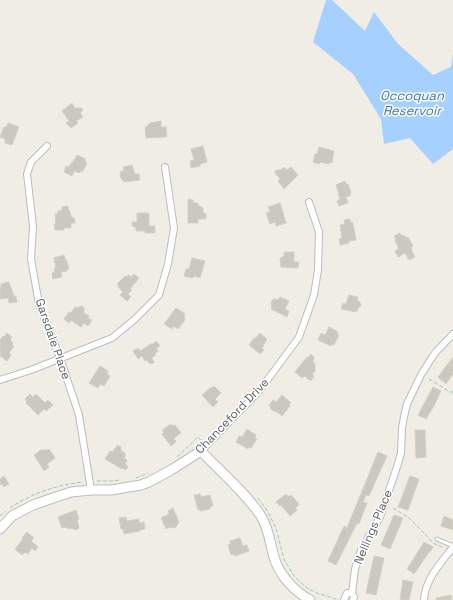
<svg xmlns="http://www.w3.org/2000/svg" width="453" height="600" viewBox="0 0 453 600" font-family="'Space Grotesk',sans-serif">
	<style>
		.water { fill: #a5d0ff }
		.building { fill: #cbc8c1; stroke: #d5d1c2 }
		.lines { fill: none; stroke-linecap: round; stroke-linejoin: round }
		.lane-casing { stroke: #b9bcc1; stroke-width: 5 }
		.street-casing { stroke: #b9bcc1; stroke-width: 8 }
		.secondary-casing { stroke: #babdc3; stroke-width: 11 }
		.path { stroke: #98caab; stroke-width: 1; stroke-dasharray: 4 2; stroke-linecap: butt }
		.lane { stroke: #fff; stroke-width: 3 }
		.street { stroke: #fff; stroke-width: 6 }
		.secondary { stroke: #fff; stroke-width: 9 }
		.labels { text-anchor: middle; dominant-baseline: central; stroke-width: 3; stroke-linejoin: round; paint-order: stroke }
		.street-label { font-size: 12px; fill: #5c6066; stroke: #fff }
		.water-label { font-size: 13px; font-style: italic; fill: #3e72c1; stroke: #fff }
	</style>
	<rect width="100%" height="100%" fill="#f0eee4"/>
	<polygon class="water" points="326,0 332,0 365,31 374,12 398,44 433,75 451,67 453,53 453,149 433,164 410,138 384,144 381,119 353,74 313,42"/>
	<g class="building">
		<polygon points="72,103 75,108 81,108 83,109 82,111 80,113 83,117 76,121 78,123 71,128 66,123 69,121 62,111"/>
		<polygon points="161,121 161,127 166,127 167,137 146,138 145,127 146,127 150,123"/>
		<polygon points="8,123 19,127 12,145 5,143 5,139 0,137 4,127 5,128 6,126 7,126"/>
		<polygon points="203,146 207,162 200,164 200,166 191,168 190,161 194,160 191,149"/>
		<polygon points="319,147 334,151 332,163 329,162 329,164 320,162 319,164 313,162 315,154 317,154"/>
		<polygon points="77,155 86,159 85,162 87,163 82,172 80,171 79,173 74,171 72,176 64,172 66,166 69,167 72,162 73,162"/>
		<polygon points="132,165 135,174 139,174 140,180 124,182 124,181 123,181 122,179 120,177 120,174 121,171 124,171 123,167"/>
		<polygon points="284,167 286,170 291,167 298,175 284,189 278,181 280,179 275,173 275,171 277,170 281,170"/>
		<polygon points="345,181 347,185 348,184 351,192 350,194 351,195 346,197 348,203 339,206 337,201 340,199 338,194 339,194 336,185"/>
		<polygon points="188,199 193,200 193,203 198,203 198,205 203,208 203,212 206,214 206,219 198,219 198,223 188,223"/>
		<polygon points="280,203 286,223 276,226 275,222 270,224 266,213 270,212 268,207"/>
		<polygon points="68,206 69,211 70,211 71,216 75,219 75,223 71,223 71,228 64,228 64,230 55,230 54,224 56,224 55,214 57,214 58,211 62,210 62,207"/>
		<polygon points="137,213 149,213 149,226 155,226 155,233 145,233 145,231 136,231 136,227 133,227 132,225 132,222 137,222"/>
		<polygon points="350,219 351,223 353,223 356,240 349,241 349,243 340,245 339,239 342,238 340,225 345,224 344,220"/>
		<polygon points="400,233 402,236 404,235 406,238 408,237 413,246 411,247 412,249 411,249 415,257 409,260 405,253 398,257 395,251 399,249 395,240 396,239 394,236"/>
		<polygon points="284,252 294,252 294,262 299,262 298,268 281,267 280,258 284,256"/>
		<polygon points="64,255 65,259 66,259 69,269 66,270 67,271 61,272 62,277 53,279 52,273 55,272 54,268 56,268 54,258"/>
		<polygon points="192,258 205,261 200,278 194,276 193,278 184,276 186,269 189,269"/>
		<polygon points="134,274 139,278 130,289 132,290 128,294 131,297 127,301 120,295 123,292 118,287 119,286 117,284 125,276 126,277 129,275 131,277"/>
		<polygon points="9,282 14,296 16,296 17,302 9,303 8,298 0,299 0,288 1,288 1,284"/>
		<polygon points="349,295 358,297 357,301 359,301 361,304 360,307 358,308 357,311 356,312 341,309 343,303 346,304"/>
		<polygon points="280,297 289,301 285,309 289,311 287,317 271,309 272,308 271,303 272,300 276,299 278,300"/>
		<polygon points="82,306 84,308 84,313 89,316 88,318 92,320 88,326 84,323 81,327 71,320 69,323 64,319 69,312 71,313 75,307 77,308"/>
		<polygon points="176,308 185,314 184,315 185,320 178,329 174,326 172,329 164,324"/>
		<polygon points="329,327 338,332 337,334 339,335 334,345 332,344 331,346 318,340 321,333 325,335"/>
		<polygon points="7,333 12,337 10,340 13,343 12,345 14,346 9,353 11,355 7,361 0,356 0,340 3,336 4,337"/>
		<polygon points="260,333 267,339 262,348 264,350 260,354 249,345 254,338 256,338"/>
		<polygon points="156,341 160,346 156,348 158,351 155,353 156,355 152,358 154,362 152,364 149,363 147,360 145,361 142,356 138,359 133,351 138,348 140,351 152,343 153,344"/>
		<polygon points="311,354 314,357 313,362 315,364 315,371 312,375 314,376 312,380 309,380 305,376 302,378 295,372 307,357 308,358"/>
		<polygon points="453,357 453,374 446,384 438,377"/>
		<polygon points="100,366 108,371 107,374 110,376 104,386 100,384 98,388 89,383"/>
		<polygon points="214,386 221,393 215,399 218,402 213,407 202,395 211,387 212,388"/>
		<polygon points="433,387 441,391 434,406 426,419 418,415"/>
		<polygon points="30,394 33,397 36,394 45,403 48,400 53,405 46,411 44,409 38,415 26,403 27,402 25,399"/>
		<polygon points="282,395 291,403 289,405 290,406 282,416 276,411 275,412 270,408 271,407 269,406 273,400 276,402"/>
		<polygon points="171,424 173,426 175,425 181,433 174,438 176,442 171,446 162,434 164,432 162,430"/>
		<polygon points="247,429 256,435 255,438 257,439 251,448 249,447 248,449 236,442 239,436 242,437"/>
		<polygon points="415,430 425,430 426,457 416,458"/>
		<polygon points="117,445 121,447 121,451 125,453 125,456 124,458 127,460 125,464 128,466 126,470 122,468 122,469 105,459 110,451 113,452"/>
		<polygon points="49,449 55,458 47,464 49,467 44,471 34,455 41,450 47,450"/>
		<polygon points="378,452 387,456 369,496 366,495 363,502 367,503 359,524 357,523 336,565 328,561 344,526 347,528"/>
		<polygon points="4,476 9,484 4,487 2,484 0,485 0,479"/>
		<polygon points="410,476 419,479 408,510 398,507"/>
		<polygon points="200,494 201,497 210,495 213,506 210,507 210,509 200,511 199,509 198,510 194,495"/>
		<polygon points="286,494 288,497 290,495 292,496 299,504 295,509 297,510 290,516 281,505 280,506 276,502"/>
		<polygon points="173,508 179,522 176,527 173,528 169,527 166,529 161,518 169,514 168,511"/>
		<polygon points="76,510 79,519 77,520 79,527 78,529 76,530 71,528 68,529 67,527 66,528 65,527 62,528 58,517"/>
		<polygon points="394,515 403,518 390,549 381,545"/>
		<polygon points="444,516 453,520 453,530 441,526"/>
		<polygon points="126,517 127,521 139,519 139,523 144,522 145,529 140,530 140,531 124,534 123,529 121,529 119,518"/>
		<polygon points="27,532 34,538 31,541 38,547 35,551 32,548 28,554 25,552 22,555 15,549 23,539 22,538"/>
		<polygon points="240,538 243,546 247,545 249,551 235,556 234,554 231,555 228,545 231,544 230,541"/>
		<polygon points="424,542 433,547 430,552 429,552 414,574 407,569"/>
		<polygon points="374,556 384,558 376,595 366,593"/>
		<polygon points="403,580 413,582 409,600 400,600"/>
		<polygon points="451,595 452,600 436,600 436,598"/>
	</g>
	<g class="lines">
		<defs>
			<polyline id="lane" points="437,539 453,546"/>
			<g id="street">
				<polyline points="47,146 31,162 27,174 33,226 31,259 39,304 60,358 79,415 91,490"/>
				<polyline points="0,380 31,370 112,338 134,320 159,295 168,264 174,228 165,167"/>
				<polyline points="201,451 260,390 299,337 314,295 318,270 319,232 309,202"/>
				<polyline points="352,593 355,569 361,550 380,517 398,464 401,453 402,428 404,417 407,404 421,375 431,359 435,353 453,334"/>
				<polyline points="344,600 347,593 352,593 354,597 353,600"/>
				<path d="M424,600C425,579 441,563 453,547"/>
			</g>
			<path id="secondary" d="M0,529L12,516L33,505L53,498L71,492L91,490H111L141,485L149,482L171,470L201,451C221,472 245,492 261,516C269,529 270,543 274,557C279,575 294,591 310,600"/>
		</defs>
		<use href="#lane" class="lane-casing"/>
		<use href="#street" class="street-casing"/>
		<use href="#secondary" class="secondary-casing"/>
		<g class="path">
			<polyline points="429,379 450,392 453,392"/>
			<polyline points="177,457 198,437 202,441"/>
			<polyline points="136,478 148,473"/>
			<polyline points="97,481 112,481 119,480"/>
			<polyline points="258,498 268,512 276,528 284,559 294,576 307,588 317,593 339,600"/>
			<path d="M10,508C32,493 57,485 83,482"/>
			<polyline points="393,508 409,518 425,534 433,543 442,547"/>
			<polyline points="0,516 6,511"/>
		</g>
		<use href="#lane" class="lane"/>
		<use href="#street" class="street"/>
		<use href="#secondary" class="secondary"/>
	</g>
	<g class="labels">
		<g class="street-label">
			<text transform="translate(53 339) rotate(71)">Garsdale Place</text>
			<text transform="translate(232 416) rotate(-46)">Chanceford Drive</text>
			<text transform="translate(373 527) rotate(-67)">Nellings Place</text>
		</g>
		<g class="water-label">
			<text x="412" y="95">Occoquan<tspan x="412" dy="15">Reservoir</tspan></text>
		</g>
	</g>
</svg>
